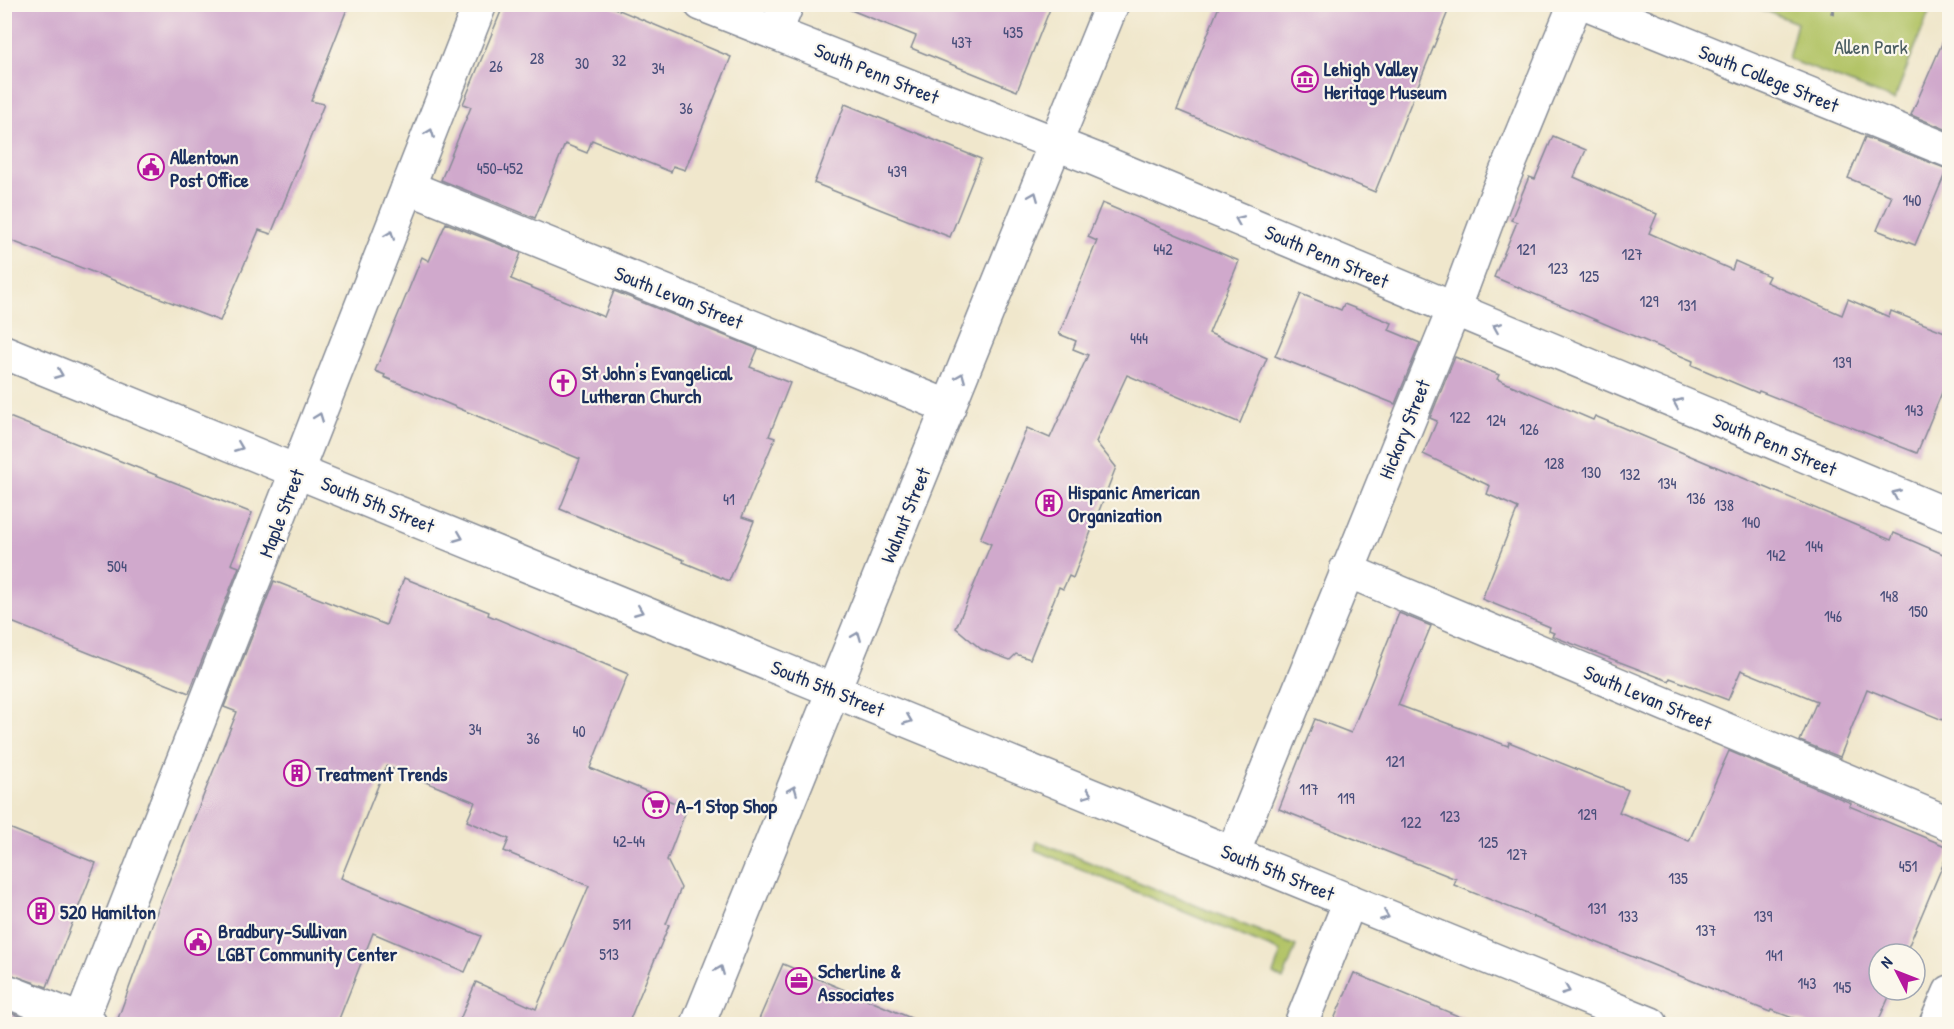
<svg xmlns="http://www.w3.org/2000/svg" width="1954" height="1029" viewBox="0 0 1954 1029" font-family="'Patrick Hand',sans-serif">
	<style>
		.green { fill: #b3c467; stroke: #677a62; stroke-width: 1.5 }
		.building { fill: #d0a9cc }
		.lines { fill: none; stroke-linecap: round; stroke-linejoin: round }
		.minor-casing { stroke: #868b95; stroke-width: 36 }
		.path { stroke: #868b95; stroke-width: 4; stroke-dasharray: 4.5 4.5; stroke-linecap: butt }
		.minor { stroke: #fff; stroke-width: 33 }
		.oneway { stroke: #8d97ae }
		.labels { text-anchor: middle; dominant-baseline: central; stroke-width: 4.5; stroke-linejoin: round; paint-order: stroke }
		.number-label { font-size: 16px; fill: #484e7a }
		.park-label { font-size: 20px; fill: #495c61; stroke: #fbf7ec }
		.poi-label { font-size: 20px; font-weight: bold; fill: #1b2f5e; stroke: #fbf7ec; text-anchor: start }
		.street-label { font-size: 20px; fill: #1b2f5e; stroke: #fbf7ec }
	</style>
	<rect width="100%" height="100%" fill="#fbf7ec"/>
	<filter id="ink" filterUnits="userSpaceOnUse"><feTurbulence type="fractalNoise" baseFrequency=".0167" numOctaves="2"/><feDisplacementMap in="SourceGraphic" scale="12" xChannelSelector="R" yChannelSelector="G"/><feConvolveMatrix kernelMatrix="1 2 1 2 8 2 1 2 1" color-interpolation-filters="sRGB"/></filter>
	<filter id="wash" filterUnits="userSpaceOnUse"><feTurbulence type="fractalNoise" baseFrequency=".008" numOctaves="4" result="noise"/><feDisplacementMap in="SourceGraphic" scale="24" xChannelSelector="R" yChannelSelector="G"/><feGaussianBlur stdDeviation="1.35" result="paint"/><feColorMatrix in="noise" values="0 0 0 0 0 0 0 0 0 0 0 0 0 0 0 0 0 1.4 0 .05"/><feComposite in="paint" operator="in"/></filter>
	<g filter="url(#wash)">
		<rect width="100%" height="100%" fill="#f0e7cc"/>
		<g class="green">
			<polygon points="1751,5 1932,4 1932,5 1894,100 1788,59 1797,23"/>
			<polygon points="1037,841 1296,946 1283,980 1273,974 1281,952 1035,850"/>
		</g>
		<g id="blocks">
			<g class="building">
				<polygon points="4,4 349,4 311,101 324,104 271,234 259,230 220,321 4,238"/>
				<polygon points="504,4 605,4 731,57 685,170 673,166 671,172 592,140 587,153 565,144 535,218 441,180 471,107 463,104"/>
				<polygon points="842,4 1052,4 1017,91 911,48 916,36 841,6"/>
				<polygon points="1220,4 1451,4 1375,192 1177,110"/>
				<polygon points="1950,25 1950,131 1911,115"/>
				<polygon points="845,104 981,159 950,237 814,183"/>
				<polygon points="1553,136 1586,150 1574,177 1657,214 1649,233 1732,270 1735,261 1769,276 1766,282 1842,315 1848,299 1889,317 1891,311 1950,334 1950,373 1917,453 1759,391 1758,393 1692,365 1693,361 1494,277 1517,222 1511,220 1529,177 1535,179"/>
				<polygon points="1865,137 1947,169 1915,245 1877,230 1892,196 1848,178"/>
				<polygon points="1102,203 1239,261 1209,333 1267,358 1240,423 1127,375 1096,442 1116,467 1073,578 1069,576 1063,589 1059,587 1030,659 1016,654 1010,660 981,649 956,628 991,544 980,539 1027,428 1050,438 1088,355 1073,349 1076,341 1059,334 1097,241 1088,237"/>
				<polygon points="446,223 521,253 511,279 604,317 614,291 758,349 750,367 790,383 769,436 775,438 742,517 754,521 729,581 683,562 684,560 560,509 580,459 384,377 385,375 375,371 422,257 429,261"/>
				<polygon points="1301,294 1341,310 1344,304 1392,323 1389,330 1420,343 1395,404 1275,356"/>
				<polygon points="1455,357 1499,375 1497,379 1593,420 1595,416 1891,540 1894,533 1950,557 1950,723 1867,689 1840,757 1800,741 1817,701 1741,670 1728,700 1670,678 1669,681 1552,636 1554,633 1549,631 1550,627 1482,599 1518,508 1487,494 1490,486 1423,454 1437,421 1430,418"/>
				<polygon points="4,415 252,513 231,564 239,567 189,693 4,619"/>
				<polygon points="404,578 489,612 488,615 628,674 590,768 687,808 667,860 681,888 666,924 669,925 628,1024 458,1024 476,982 536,1009 589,886 504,851 509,839 467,821 475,802 386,766 341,878 481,936 465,972 373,933 337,1024 116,1024 159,906 237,712 224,707 274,581 386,625"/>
				<polygon points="1399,613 1431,626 1398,705 1508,746 1509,742 1628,790 1619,812 1689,841 1729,751 1851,803 1849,806 1950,848 1906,952 1908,954 1879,954 1879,990 1892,990 1877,1024 1809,1024 1771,1010 1770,1012 1454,885 1456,879 1279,809 1315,719 1351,733"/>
				<polygon points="4,826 96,863 47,987 4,972"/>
				<polygon points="783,964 925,1024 757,1024"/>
				<polygon points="1354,973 1475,1023 1475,1024 1332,1024"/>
				<polygon points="4,1010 33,1022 32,1024 4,1024"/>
			</g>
		</g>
	</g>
	<g filter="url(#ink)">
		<use href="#blocks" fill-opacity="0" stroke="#868b95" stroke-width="1.5"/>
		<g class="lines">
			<defs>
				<g id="minor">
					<polyline points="701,4 1095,159 1950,516"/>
					<polyline points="1588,4 1950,151"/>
					<polyline points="775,33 787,4"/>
					<polyline points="408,187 949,407"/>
					<polyline points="4,352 1651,1024"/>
					<polyline points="1346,570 1950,824"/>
					<polyline points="1233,853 1454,309 1497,194 1575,4"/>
					<polyline points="4,990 90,1024"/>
					<polyline points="81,1021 480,4"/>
					<polyline points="698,1024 1112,4"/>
					<polyline points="1301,1024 1350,901"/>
					<polyline points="1936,1024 1950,992"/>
				</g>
			</defs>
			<use href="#minor" class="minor-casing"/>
			<polyline class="path" points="1832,14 1835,4"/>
			<use href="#minor" class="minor"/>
		</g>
		<defs><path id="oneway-chevron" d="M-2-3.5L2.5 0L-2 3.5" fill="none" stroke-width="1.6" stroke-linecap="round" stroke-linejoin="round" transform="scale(1.5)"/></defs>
		<g class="oneway">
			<use href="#oneway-chevron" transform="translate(430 133) rotate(-69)"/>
			<use href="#oneway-chevron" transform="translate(1034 196) rotate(-68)"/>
			<use href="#oneway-chevron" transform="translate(1239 220) rotate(-157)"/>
			<use href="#oneway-chevron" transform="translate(390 235) rotate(-69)"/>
			<use href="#oneway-chevron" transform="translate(1497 327) rotate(-157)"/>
			<use href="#oneway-chevron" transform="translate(59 374) rotate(22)"/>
			<use href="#oneway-chevron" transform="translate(961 377) rotate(-68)"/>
			<use href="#oneway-chevron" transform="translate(1677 403) rotate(-157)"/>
			<use href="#oneway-chevron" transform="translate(319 417) rotate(-69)"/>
			<use href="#oneway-chevron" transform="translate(239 447) rotate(22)"/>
			<use href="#oneway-chevron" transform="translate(1896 494) rotate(-157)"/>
			<use href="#oneway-chevron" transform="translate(459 537) rotate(22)"/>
			<use href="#oneway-chevron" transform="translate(639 611) rotate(22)"/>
			<use href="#oneway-chevron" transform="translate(857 636) rotate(-68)"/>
			<use href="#oneway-chevron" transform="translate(908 720) rotate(22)"/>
			<use href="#oneway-chevron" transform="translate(793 790) rotate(-68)"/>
			<use href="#oneway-chevron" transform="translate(1088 794) rotate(22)"/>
			<use href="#oneway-chevron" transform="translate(1385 916) rotate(22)"/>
			<use href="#oneway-chevron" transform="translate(720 970) rotate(-68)"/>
			<use href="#oneway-chevron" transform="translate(1566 990) rotate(22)"/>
		</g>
	</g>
	<defs>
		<symbol id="museum-ring" viewBox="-11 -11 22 22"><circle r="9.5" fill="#fbf7ec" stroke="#b5179e" stroke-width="1.5"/><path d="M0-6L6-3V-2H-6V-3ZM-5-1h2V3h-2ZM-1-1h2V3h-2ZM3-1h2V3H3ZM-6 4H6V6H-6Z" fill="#b5179e"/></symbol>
		<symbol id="civic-ring" viewBox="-11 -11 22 22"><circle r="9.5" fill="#fbf7ec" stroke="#b5179e" stroke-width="1.5"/><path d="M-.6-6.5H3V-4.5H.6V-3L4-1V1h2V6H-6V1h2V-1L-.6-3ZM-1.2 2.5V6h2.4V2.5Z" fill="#b5179e"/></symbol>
		<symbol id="church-ring" viewBox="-11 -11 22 22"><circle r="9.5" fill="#fbf7ec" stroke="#b5179e" stroke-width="1.5"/><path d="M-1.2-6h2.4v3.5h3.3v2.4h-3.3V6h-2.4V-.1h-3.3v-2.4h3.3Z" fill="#b5179e"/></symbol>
		<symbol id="building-ring" viewBox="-11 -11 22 22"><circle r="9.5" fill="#fbf7ec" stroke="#b5179e" stroke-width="1.5"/><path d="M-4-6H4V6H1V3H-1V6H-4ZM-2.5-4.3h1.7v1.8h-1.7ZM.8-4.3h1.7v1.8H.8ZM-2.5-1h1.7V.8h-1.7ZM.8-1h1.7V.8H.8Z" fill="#b5179e"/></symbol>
		<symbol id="supermarket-ring" viewBox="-11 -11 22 22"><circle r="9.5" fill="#fbf7ec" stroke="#b5179e" stroke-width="1.5"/><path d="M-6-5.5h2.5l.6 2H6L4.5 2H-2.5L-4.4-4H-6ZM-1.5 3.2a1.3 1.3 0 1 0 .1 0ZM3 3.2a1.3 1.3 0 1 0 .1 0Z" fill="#b5179e"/></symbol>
		<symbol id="office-ring" viewBox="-11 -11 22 22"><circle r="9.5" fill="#fbf7ec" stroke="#b5179e" stroke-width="1.5"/><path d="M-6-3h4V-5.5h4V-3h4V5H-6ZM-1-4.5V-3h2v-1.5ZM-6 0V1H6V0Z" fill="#b5179e"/></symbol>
	</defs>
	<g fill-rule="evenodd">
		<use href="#museum-ring" x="1290" y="64" width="30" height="30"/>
		<use href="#civic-ring" x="136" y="152" width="30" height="30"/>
		<use href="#church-ring" x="548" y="368" width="30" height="30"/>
		<use href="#building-ring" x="1034" y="488" width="30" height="30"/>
		<use href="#building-ring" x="282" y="758" width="30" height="30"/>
		<use href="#supermarket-ring" x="641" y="790" width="30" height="30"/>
		<use href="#building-ring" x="26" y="896" width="30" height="30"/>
		<use href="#civic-ring" x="183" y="927" width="30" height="30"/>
		<use href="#office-ring" x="784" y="966" width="30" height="30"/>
	</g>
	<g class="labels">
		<g class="number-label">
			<text x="1013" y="32">435</text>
			<text x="962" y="42">437</text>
			<text x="537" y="58">28</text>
			<text x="619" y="60">32</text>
			<text x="582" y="63">30</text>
			<text x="496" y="66">26</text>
			<text x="658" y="68">34</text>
			<text x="686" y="108">36</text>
			<text x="500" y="168">450-452</text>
			<text x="897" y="171">439</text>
			<text x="1912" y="200">140</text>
			<text x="1163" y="249">442</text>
			<text x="1526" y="249">121</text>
			<text x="1632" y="254">127</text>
			<text x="1558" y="268">123</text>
			<text x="1589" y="276">125</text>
			<text x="1649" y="301">129</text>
			<text x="1687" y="305">131</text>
			<text x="1139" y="338">444</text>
			<text x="1842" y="362">139</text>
			<text x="1914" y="410">143</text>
			<text x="1460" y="417">122</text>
			<text x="1496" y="420">124</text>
			<text x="1529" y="429">126</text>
			<text x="1554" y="463">128</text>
			<text x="1591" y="472">130</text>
			<text x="1630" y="474">132</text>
			<text x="1667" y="483">134</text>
			<text x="1696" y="498">136</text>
			<text x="729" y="499">41</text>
			<text x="1724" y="505">138</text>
			<text x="1751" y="522">140</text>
			<text x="1814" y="546">144</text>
			<text x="1776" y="555">142</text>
			<text x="117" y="566">504</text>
			<text x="1889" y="596">148</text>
			<text x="1918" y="611">150</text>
			<text x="1833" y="616">146</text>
			<text x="475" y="729">34</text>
			<text x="579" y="731">40</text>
			<text x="533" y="738">36</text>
			<text x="1395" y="761">121</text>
			<text x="1309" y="789">117</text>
			<text x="1346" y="798">119</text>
			<text x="1587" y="814">129</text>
			<text x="1450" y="816">123</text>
			<text x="1411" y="822">122</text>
			<text x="629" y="841">42-44</text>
			<text x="1488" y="842">125</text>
			<text x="1517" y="854">127</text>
			<text x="1908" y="866">451</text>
			<text x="1678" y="878">135</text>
			<text x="1597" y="908">131</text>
			<text x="1628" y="916">133</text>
			<text x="1763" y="916">139</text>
			<text x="622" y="924">511</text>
			<text x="1706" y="930">137</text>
			<text x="609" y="954">513</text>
			<text x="1774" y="955">141</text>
			<text x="1807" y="983">143</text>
			<text x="1842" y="987">145</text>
		</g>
		<g class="park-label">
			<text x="1871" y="46">Allen Park</text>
		</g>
		<g class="poi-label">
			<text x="1324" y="68">Lehigh Valley<tspan x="1324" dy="23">Heritage Museum</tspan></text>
			<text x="170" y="156">Allentown<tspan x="170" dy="23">Post Office</tspan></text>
			<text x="582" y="372">St John's Evangelical<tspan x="582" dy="23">Lutheran Church</tspan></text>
			<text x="1068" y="491">Hispanic American<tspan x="1068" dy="23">Organization</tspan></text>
			<text x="316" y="773">Treatment Trends</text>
			<text x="676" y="805">A-1 Stop Shop</text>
			<text x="60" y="911">520 Hamilton</text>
			<text x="218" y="930">Bradbury-Sullivan<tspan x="218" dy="23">LGBT Community Center</tspan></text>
			<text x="818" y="970">Scherline &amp;<tspan x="818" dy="23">Associates</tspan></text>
		</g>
		<g class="street-label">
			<text transform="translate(877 73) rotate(22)">South Penn Street</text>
			<text transform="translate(1769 78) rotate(22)">South College Street</text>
			<text transform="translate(1327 256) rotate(23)">South Penn Street</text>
			<text transform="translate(679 297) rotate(22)">South Levan Street</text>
			<text transform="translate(1404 429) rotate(-68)">Hickory Street</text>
			<text transform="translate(1775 444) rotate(23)">South Penn Street</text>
			<text transform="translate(378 504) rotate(22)">South 5th Street</text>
			<text transform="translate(281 513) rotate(-69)">Maple Street</text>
			<text transform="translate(905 515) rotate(-68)">Walnut Street</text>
			<text transform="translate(828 688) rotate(22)">South 5th Street</text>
			<text transform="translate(1648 697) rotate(23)">South Levan Street</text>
			<text transform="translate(1278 872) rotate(22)">South 5th Street</text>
		</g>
	</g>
	<rect width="1954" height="1029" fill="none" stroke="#fbf7ec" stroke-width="24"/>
	<g transform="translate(1897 972) rotate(312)"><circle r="28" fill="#fbf7ec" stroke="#a1a7b3" stroke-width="1.5"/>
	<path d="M0-4.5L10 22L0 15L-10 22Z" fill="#b5179e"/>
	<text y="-9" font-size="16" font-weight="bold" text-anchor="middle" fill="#1b2f5e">N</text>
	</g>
</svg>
